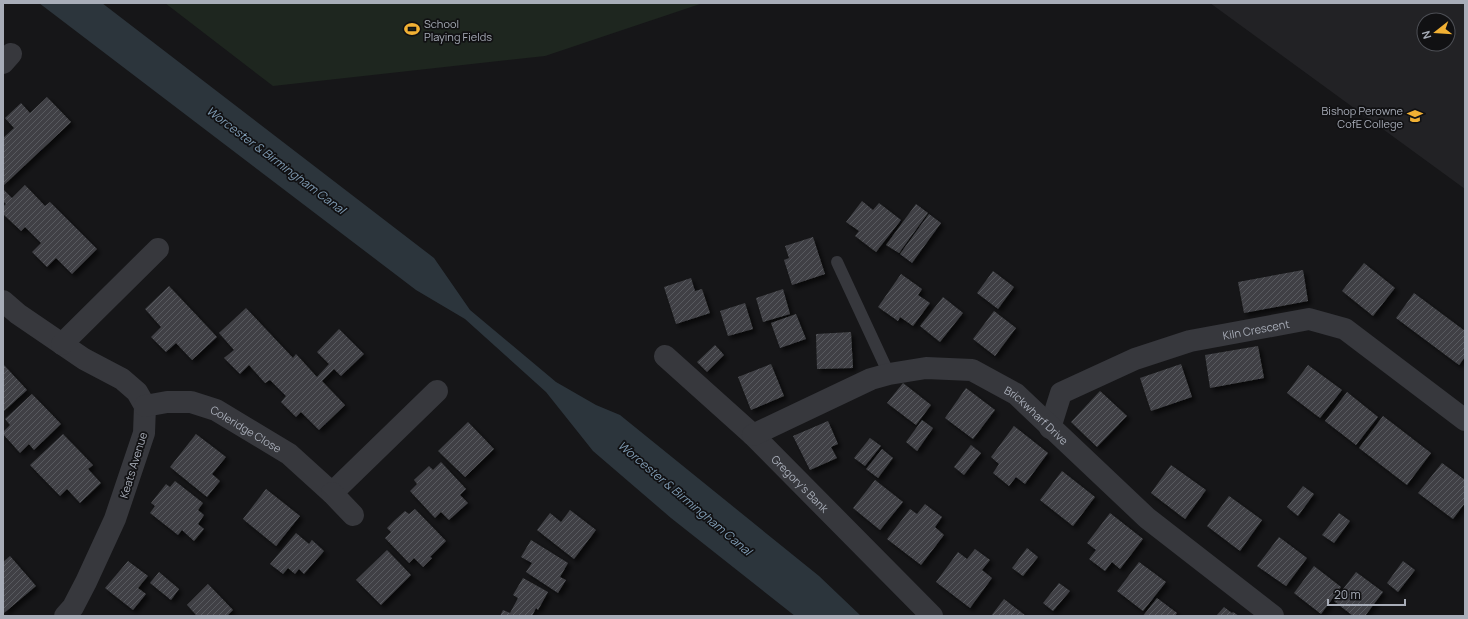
<svg xmlns="http://www.w3.org/2000/svg" width="1468" height="619" viewBox="0 0 1468 619" font-family="Manrope,sans-serif">
	<style>
		.built { fill: #222225; fill-rule: evenodd }
		.pitch { fill: #1e261f }
		.water { fill: #2c353c }
		.building { fill: url(#building-hatch); filter: url(#shadow) }
		.lines { fill: none; stroke-linecap: round; stroke-linejoin: round }
		.service { stroke: #37383d; stroke-width: 12 }
		.minor { stroke: #37383d; stroke-width: 22 }
		.labels { text-anchor: middle; dominant-baseline: central; stroke-width: 3.5; stroke-linejoin: round; paint-order: stroke }
		.poi-label { font-size: 11px; fill: #a8adb8; stroke: #111113; text-anchor: start }
		.street-label { font-size: 11px; fill: #a8adb8; stroke: #111113 }
		.water-label { font-size: 12px; font-style: italic; fill: #7f9bb3; stroke: #111113 }
	</style>
	<defs>
		<pattern id="building-hatch" width="6" height="6" patternUnits="userSpaceOnUse"><rect width="6" height="6" fill="#404145"/><path d="M-1 1l2-2M0 6l6-6M5 7l2-2" fill="none" stroke="#595a5e"/></pattern>
		<filter id="shadow"><feDropShadow dx="3.5" dy="3.5" stdDeviation="2" flood-color="#0009"/></filter>
	</defs>
	<rect width="100%" height="100%" fill="#161618"/>
	<path class="built" d="M1210,3H1465V189ZM1424,20H1448V44H1424Z"/>
	<polygon class="pitch" points="165,3 703,3 545,56 273,86"/>
	<polygon class="water" points="39,3 102,3 434,258 470,310 556,382 596,405 620,415 819,576 861,616 795,616 671,518 593,451 546,392 465,319 416,290"/>
	<g class="building">
		<polygon points="47,97 71,122 3,186 3,138 14,128 5,118 21,103 30,113"/>
		<polygon points="25,185 45,206 50,202 97,249 72,274 56,258 47,267 32,252 41,243 25,227 21,231 3,214 3,207 6,204 3,201 3,189 12,198"/>
		<polygon points="862,201 873,210 879,203 901,220 876,252 855,236 859,231 846,222"/>
		<polygon points="916,204 928,213 899,253 886,245"/>
		<polygon points="929,214 941,223 912,263 900,254"/>
		<polygon points="813,237 825,274 792,285 784,260 789,258 785,246"/>
		<polygon points="1364,263 1395,288 1373,316 1342,291"/>
		<polygon points="1303,270 1308,301 1244,313 1238,282"/>
		<polygon points="993,271 1014,287 998,309 977,293"/>
		<polygon points="901,274 922,289 918,295 930,303 913,326 900,317 898,321 878,307"/>
		<polygon points="691,278 695,291 702,289 710,313 676,324 664,287"/>
		<polygon points="169,286 217,337 192,360 176,343 166,352 151,337 161,327 145,309"/>
		<polygon points="783,289 790,314 763,322 756,298"/>
		<polygon points="1414,293 1465,331 1465,357 1459,365 1396,318"/>
		<polygon points="943,297 963,313 940,342 920,326"/>
		<polygon points="745,303 753,329 728,336 720,311"/>
		<polygon points="246,308 293,358 296,354 317,377 329,364 317,352 339,329 364,354 341,376 334,369 322,381 345,405 319,430 301,412 296,417 281,402 286,396 270,380 265,383 249,365 240,374 224,358 234,350 219,333"/>
		<polygon points="994,311 1016,328 995,356 973,339"/>
		<polygon points="796,314 806,339 780,348 771,323"/>
		<polygon points="851,332 853,368 817,369 816,334"/>
		<polygon points="715,345 724,355 707,372 697,362"/>
		<polygon points="1258,346 1264,378 1210,388 1205,355"/>
		<polygon points="3,364 27,390 3,412"/>
		<polygon points="771,364 784,396 751,410 738,377"/>
		<polygon points="1181,364 1192,397 1151,411 1140,378"/>
		<polygon points="1308,365 1342,390 1320,418 1287,393"/>
		<polygon points="903,383 931,405 916,425 887,403"/>
		<polygon points="966,388 995,410 973,439 945,418"/>
		<polygon points="1100,391 1127,416 1097,447 1071,422"/>
		<polygon points="1347,392 1378,417 1356,445 1325,421"/>
		<polygon points="32,394 61,424 34,450 29,444 20,453 3,434 3,432 10,425 5,419"/>
		<polygon points="1383,416 1431,453 1407,485 1359,448"/>
		<polygon points="922,420 933,428 917,451 906,442"/>
		<polygon points="828,421 838,444 831,447 837,458 810,470 793,436"/>
		<polygon points="468,422 494,449 465,477 438,451"/>
		<polygon points="1014,426 1048,453 1025,484 1016,477 1009,486 993,473 999,464 991,457"/>
		<polygon points="63,434 93,465 88,469 101,483 80,503 67,489 60,496 30,465"/>
		<polygon points="196,434 226,457 212,474 220,481 207,497 170,467"/>
		<polygon points="870,438 881,446 865,466 854,458"/>
		<polygon points="971,445 981,453 964,475 954,467"/>
		<polygon points="882,449 893,458 878,478 866,469"/>
		<polygon points="441,462 466,489 460,495 468,503 449,520 441,512 435,518 410,491 417,484 414,480 429,466 433,470"/>
		<polygon points="1442,463 1465,480 1465,503 1453,519 1418,493"/>
		<polygon points="1171,465 1206,490 1185,519 1151,493"/>
		<polygon points="1062,471 1095,497 1073,526 1040,500"/>
		<polygon points="875,480 903,502 880,530 853,508"/>
		<polygon points="175,481 203,503 198,510 204,515 198,524 204,529 194,541 182,530 178,535 150,513 155,506 151,503 166,484 170,487"/>
		<polygon points="1303,486 1314,494 1298,516 1287,507"/>
		<polygon points="266,489 300,516 276,546 243,519"/>
		<polygon points="1229,496 1262,520 1240,551 1207,526"/>
		<polygon points="925,504 942,517 935,527 944,535 921,565 887,539 910,509 917,514"/>
		<polygon points="415,509 446,541 430,557 432,558 423,567 414,558 409,563 385,538 391,532 387,528 395,520 405,511 409,514"/>
		<polygon points="570,510 596,530 574,559 537,530 550,513 561,522"/>
		<polygon points="1110,513 1143,539 1120,569 1112,562 1105,571 1089,559 1096,550 1087,543"/>
		<polygon points="1339,513 1350,521 1334,543 1322,535"/>
		<polygon points="296,533 309,544 312,540 324,551 304,574 299,569 295,574 288,568 283,574 270,564"/>
		<polygon points="1279,537 1307,558 1286,586 1257,566"/>
		<polygon points="531,540 568,563 560,577 566,580 558,593 526,572 532,563 521,557"/>
		<polygon points="1027,548 1038,557 1023,576 1012,568"/>
		<polygon points="975,549 990,560 982,570 992,578 970,608 936,582 958,552 967,559"/>
		<polygon points="387,550 411,575 381,605 356,580"/>
		<polygon points="10,556 36,586 4,613 3,562"/>
		<polygon points="128,561 148,576 138,588 146,594 133,610 105,588"/>
		<polygon points="1403,561 1415,570 1398,592 1387,583"/>
		<polygon points="1139,562 1166,582 1143,611 1117,591"/>
		<polygon points="1314,566 1341,587 1321,614 1294,593"/>
		<polygon points="159,572 179,589 171,600 150,583"/>
		<polygon points="1356,572 1383,592 1365,616 1353,616 1334,601"/>
		<polygon points="523,578 548,592 538,610 536,608 532,616 500,616 503,610 510,613 518,598 513,595"/>
		<polygon points="1059,583 1070,591 1053,611 1043,603"/>
		<polygon points="208,584 233,610 227,616 197,616 187,605"/>
		<polygon points="1157,598 1177,613 1175,616 1143,616"/>
		<polygon points="1004,599 1026,616 991,616"/>
		<polygon points="1224,607 1232,613 1233,612 1239,616 1216,616"/>
	</g>
	<g class="lines">
		<polyline class="service" points="837,262 889,374"/>
		<g class="minor">
			<polyline points="3,63 11,54"/>
			<polyline points="3,301 18,314 84,359 122,379 137,392 145,406 144,433 115,519 86,582 73,607 65,616"/>
			<polyline points="62,344 158,249"/>
			<path id="s1" d="M665,356L753,435L932,616"/>
			<path id="s2" d="M145,406L167,402H191L216,410L289,454L332,493L437,391"/>
			<path id="s3" d="M1050,428L1061,393L1135,359L1190,341L1309,319L1345,329L1465,420"/>
			<path id="s4" d="M753,435L871,379L889,374L926,368L972,370L1016,394L1147,518L1273,616"/>
			<polyline points="332,493 353,515"/>
		</g>
	</g>
	<defs>
		<symbol id="stadium-bare" viewBox="-9 -9 18 18"><path d="M0-5a6.5 5 0 1 0 0 10a6.5 5 0 1 0 0-10ZM-3.5-1.8h7v3.6h-7Z" fill="#f2b134" stroke="#111113" stroke-width="2.5" paint-order="stroke"/></symbol>
		<symbol id="school-bare" viewBox="-9 -9 18 18"><path d="M0-5L7-2L0 1L-7-2ZM-4 1L0 2.5L4 1V4Q0 6-4 4Z" fill="#f2b134" stroke="#111113" stroke-width="2.5" paint-order="stroke"/></symbol>
	</defs>
	<g fill-rule="evenodd">
		<use href="#stadium-bare" x="401" y="18" width="22" height="22"/>
		<use href="#school-bare" x="1404" y="105" width="22" height="22"/>
	</g>
	<g class="labels">
		<g class="poi-label">
			<text x="424" y="23">School<tspan x="424" dy="13">Playing Fields</tspan></text>
			<text x="1403" y="110" text-anchor="end">Bishop Perowne<tspan x="1403" dy="13">CofE College</tspan></text>
		</g>
		<g class="street-label">
			<text stroke="none"><textPath href="#s3" startOffset="243">Kiln Crescent</textPath></text>
			<text stroke="none"><textPath href="#s4" startOffset="312">Brickwharf Drive</textPath></text>
			<text stroke="none"><textPath href="#s2" startOffset="108">Coleridge Close</textPath></text>
			<text transform="translate(133 465) rotate(-73)">Keats Avenue</text>
			<text stroke="none"><textPath href="#s1" startOffset="186">Gregory's Bank</textPath></text>
		</g>
		<g class="water-label">
			<text transform="translate(276 160) rotate(37)">Worcester &amp; Birmingham Canal</text>
			<text transform="translate(685 498) rotate(40)">Worcester &amp; Birmingham Canal</text>
		</g>
	</g>
	<rect width="1468" height="619" fill="none" stroke="#a8adb8" stroke-width="8"/>
	<g transform="translate(1436 32) rotate(253)"><circle r="19" fill="#111113" stroke="#4d4f55"/>
	<path d="M0-3L7 15L0 10L-7 15Z" fill="#f2b134"/>
	<text y="-6" font-size="11" font-weight="bold" text-anchor="middle" fill="#a8adb8">N</text>
	</g>
	<path d="M1328 599v6h77v-6" fill="none" stroke="#a8adb8" stroke-width="2"/>
	<text x="1334" y="599" font-size="12" fill="#a8adb8" stroke="#111113" stroke-width="3" paint-order="stroke">20 m</text>
</svg>
